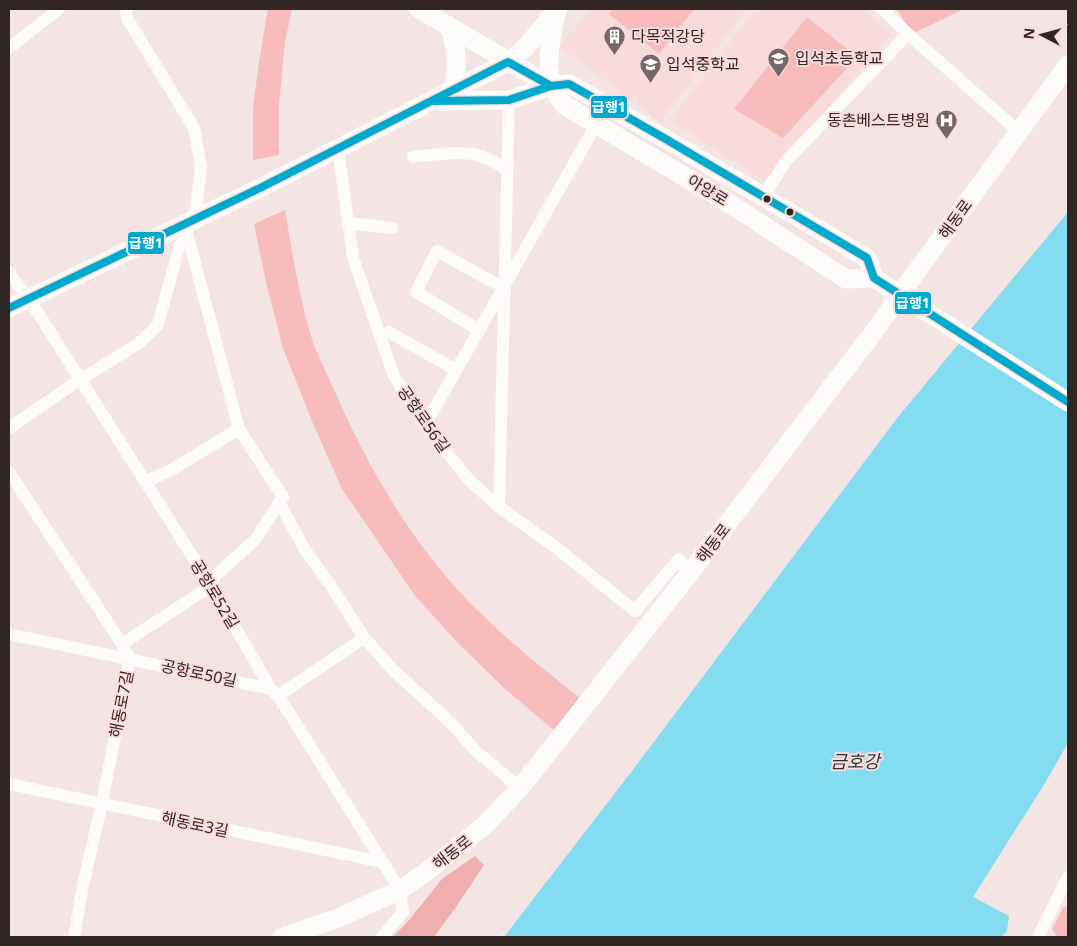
<svg xmlns="http://www.w3.org/2000/svg" width="1077" height="946" viewBox="0 0 1077 946" font-family="'Noto Sans','Noto Sans KR',sans-serif">
	<style>
		.built { fill: #f8dbda }
		.green { fill: #f7bcbb }
		.forest { fill: #edafaf }
		.water { fill: #84dcf1 }
		.lines { fill: none; stroke-linecap: round; stroke-linejoin: round }
		.street { stroke: #fefbfb; stroke-width: 12 }
		.secondary { stroke: #fefbfb; stroke-width: 19 }
		.bus-1-casing { stroke: #fddddc; stroke-width: 11 }
		.bus-1 { stroke: #00a9ce; stroke-width: 8 }
		.bus-dot { fill: #322625; stroke: #fddddc; stroke-width: 2 }
		.labels { text-anchor: middle; dominant-baseline: central; stroke-width: 4; stroke-linejoin: round; paint-order: stroke }
		.poi-label { font-size: 16px; fill: #322625; stroke: #fddddc; text-anchor: start }
		.street-label { font-size: 16px; fill: #322625; stroke: #fddddc }
		.water-label { font-size: 18px; font-style: italic; fill: #1f353b; stroke: #fddddc }
		.line-badge { stroke: #fddddc; stroke-width: 2 }
		.badge-label { font-size: 14px; text-anchor: middle; font-weight: bold; fill: #fff }
	</style>
	<rect width="100%" height="100%" fill="#f5e4e4"/>
	<g class="built">
		<polygon points="592,9 747,9 660,121 560,46"/>
		<polygon points="756,9 863,9 891,35 764,181 670,120"/>
	</g>
	<g class="green">
		<polygon points="268,9 292,9 285,42 279,104 279,155 253,160 253,108 259,62"/>
		<polygon points="613,9 694,9 659,54 609,14"/>
		<polygon points="897,9 964,9 912,34"/>
		<polygon points="807,17 857,57 783,138 734,109"/>
		<path d="M285,210C292,253 299,295 311,336C316,353 325,369 332,385C366,464 411,543 471,604C507,640 547,672 586,703L561,736L504,688L457,642L416,597L342,489L314,426L283,348L267,287L254,224Z"/>
		<polygon points="1064,906 1068,908 1068,937 1057,937 1052,929"/>
	</g>
	<polygon class="forest" points="475,856 484,865 456,907 434,937 393,937 410,919 442,879"/>
	<polygon class="water" points="1068,212 1068,743 1045,783 973,897 1009,916 1007,931 1001,937 504,937 632,771 898,417"/>
	<g class="lines">
		<g class="street">
			<polyline points="126,9 127,18 194,128 201,167 195,218"/>
			<polyline points="882,9 908,34"/>
			<polyline points="9,48 59,9"/>
			<polyline points="338,149 353,258 394,376 425,425 469,480 499,507 558,549 635,611 679,559 689,574"/>
			<path d="M413,157C436,155 462,149 484,157C492,160 500,165 507,170"/>
			<polyline points="763,197 786,161 908,34 1019,132"/>
			<polyline points="348,223 392,228"/>
			<polyline points="185,225 239,429 283,497"/>
			<polyline points="9,273 29,299 136,467 211,586 271,689 278,696 290,714 400,890 403,912 382,937"/>
			<polyline points="479,330 416,292 437,251 504,288"/>
			<polyline points="389,332 456,370"/>
			<polyline points="425,425 597,123"/>
			<polyline points="9,428 81,379 138,344 158,325 185,225"/>
			<polyline points="9,472 122,644 130,659 102,803 83,885 74,937"/>
			<polyline points="145,482 173,469 239,429"/>
			<polyline points="279,502 305,550 333,589 363,636 393,670 449,721 477,752 520,788"/>
			<polyline points="499,507 509,100"/>
			<polyline points="9,634 271,689"/>
			<polyline points="122,644 211,586 214,577 255,540 283,497"/>
			<polyline points="278,696 364,638"/>
			<polyline points="9,784 382,862"/>
			<polyline points="1038,937 1068,877"/>
		</g>
		<g class="secondary">
			<polyline points="419,9 551,86 564,105 727,202 846,279 874,278 1068,402"/>
			<path d="M451,29C457,51 458,69 452,92"/>
			<path d="M551,86C546,60 551,38 556,13"/>
			<polyline points="439,101 509,100 551,86 569,84 664,138 867,258 874,278"/>
			<polyline points="9,308 260,188 508,62 525,48 558,9"/>
			<polyline points="283,937 338,918 400,890 426,872 484,826 520,788 689,574 879,325 900,294 1068,65"/>
		</g>
		<defs>
			<g id="bus-1">
				<polyline points="434,101 509,100 551,86 569,84 664,138 867,258 874,278 1068,402"/>
				<polyline points="9,308 260,188 508,62 551,86"/>
			</g>
		</defs>
		<use href="#bus-1" class="bus-1-casing"/>
		<use href="#bus-1" class="bus-1"/>
	</g>
	<defs>
		<symbol id="building-pin" viewBox="-11 -11 22 30"><path d="M0 17L-7.5 6A9.5 9.5 0 1 1 7.5 6Z" fill="#766868" stroke="#fddddc"/><path d="M-4-6H4V6H1V3H-1V6H-4ZM-2.5-4.3h1.7v1.8h-1.7ZM.8-4.3h1.7v1.8H.8ZM-2.5-1h1.7V.8h-1.7ZM.8-1h1.7V.8H.8Z" fill="#fff"/></symbol>
		<symbol id="school-pin" viewBox="-11 -11 22 30"><path d="M0 17L-7.5 6A9.5 9.5 0 1 1 7.5 6Z" fill="#766868" stroke="#fddddc"/><path d="M0-5L7-2L0 1L-7-2ZM-4 1L0 2.5L4 1V4Q0 6-4 4Z" fill="#fff"/></symbol>
		<symbol id="hospital-pin" viewBox="-11 -11 22 30"><path d="M0 17L-7.5 6A9.5 9.5 0 1 1 7.5 6Z" fill="#766868" stroke="#fddddc"/><path d="M-5-5h3v3.5h4V-5h3V5h-3V1.5h-4V5h-3Z" fill="#fff"/></symbol>
	</defs>
	<g fill-rule="evenodd">
		<use href="#building-pin" x="602" y="24" width="25" height="34"/>
		<use href="#school-pin" x="766" y="46" width="25" height="34"/>
		<use href="#school-pin" x="638" y="52" width="25" height="34"/>
		<use href="#hospital-pin" x="934" y="108" width="25" height="34"/>
	</g>
	<g class="bus-dot">
		<circle cx="767" cy="199" r="4.5"/>
		<circle cx="790" cy="212" r="4.5"/>
	</g>
	<g class="labels">
		<g class="poi-label">
			<text x="631" y="36">다목적강당</text>
			<text x="795" y="58">입석초등학교</text>
			<text x="666" y="64">입석중학교</text>
			<text x="930" y="120" text-anchor="end">동촌베스트병원</text>
		</g>
		<g class="street-label">
			<text transform="translate(708 190) rotate(31)">아양로</text>
			<text transform="translate(955 219) rotate(-54)">해동로</text>
			<text transform="translate(424 419) rotate(55)">공항로56길</text>
			<text transform="translate(713 543) rotate(-53)">해동로</text>
			<text transform="translate(215 594) rotate(59)">공항로52길</text>
			<text transform="translate(199 673) rotate(12)">공항로50길</text>
			<text transform="translate(121 704) rotate(-79)">해동로7길</text>
			<text transform="translate(195 824) rotate(12)">해동로3길</text>
			<text transform="translate(452 852) rotate(-38)">해동로</text>
		</g>
		<g class="water-label">
			<text x="855" y="761">금호강</text>
		</g>
	</g>
	<g class="line-badge">
		<rect x="590" y="95" width="38" height="24" rx="5" fill="#00a9ce"/>
		<rect x="127" y="231" width="38" height="24" rx="5" fill="#00a9ce"/>
		<rect x="894" y="291" width="38" height="24" rx="5" fill="#00a9ce"/>
	</g>
	<g class="badge-label">
		<text x="609" y="112">급행1</text>
		<text x="146" y="248">급행1</text>
		<text x="913" y="308">급행1</text>
	</g>
	<rect width="1077" height="946" fill="none" stroke="#322625" stroke-width="20"/>
	<g transform="translate(1042 35) rotate(276)" stroke="#fddddc" stroke-width="4" paint-order="stroke">
	<path d="M0-4L9 19L0 12L-9 19Z" fill="#322625"/>
	<text y="-8" font-size="14" font-weight="bold" text-anchor="middle" fill="#322625">N</text>
	</g>
</svg>
